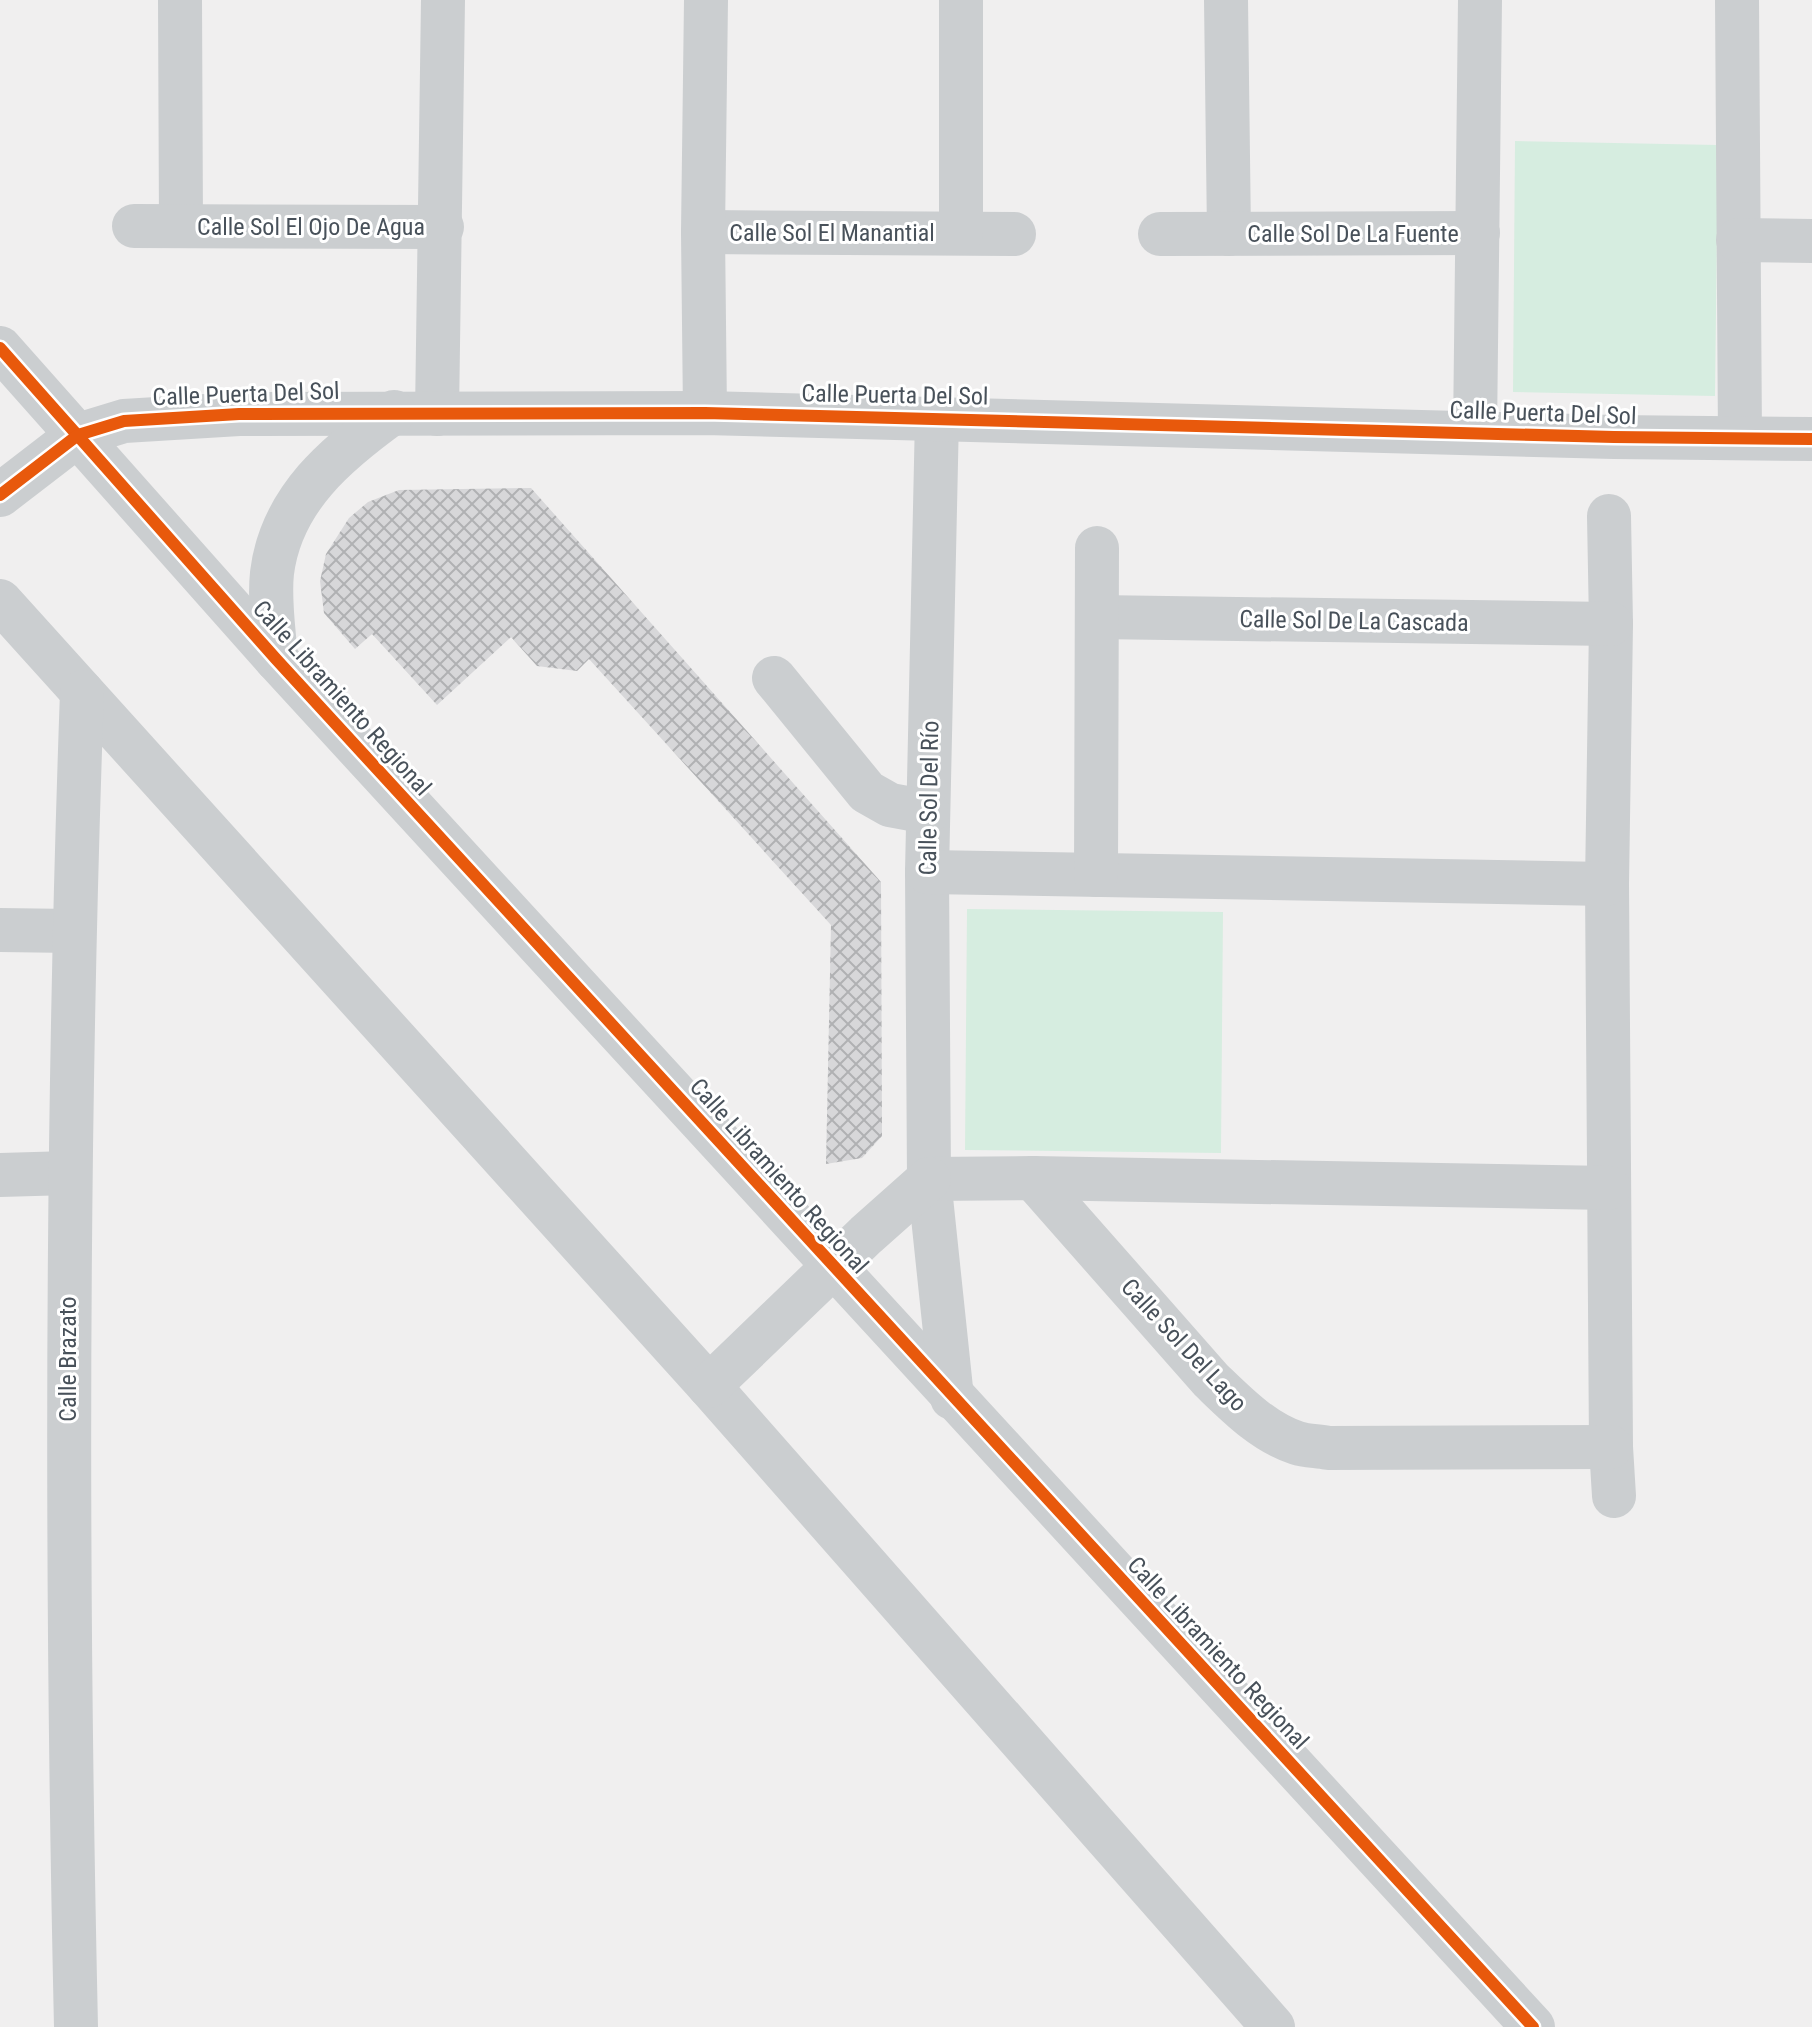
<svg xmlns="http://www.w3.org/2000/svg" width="1812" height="2027" viewBox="0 0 1812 2027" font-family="'Roboto Condensed',sans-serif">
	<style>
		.green { fill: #d6ede0 }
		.building { fill: url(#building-cross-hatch) }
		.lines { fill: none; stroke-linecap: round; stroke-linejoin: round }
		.minor { stroke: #cbced0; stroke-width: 44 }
		.cycleway-casing { stroke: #fff; stroke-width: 17 }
		.cycleway { stroke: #e8590c; stroke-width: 12 }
		.labels { text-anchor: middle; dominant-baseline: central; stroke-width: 6; stroke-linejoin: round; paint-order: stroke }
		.street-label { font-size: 24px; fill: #48515a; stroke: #fff }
	</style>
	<defs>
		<pattern id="building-cross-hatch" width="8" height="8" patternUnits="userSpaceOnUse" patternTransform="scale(2)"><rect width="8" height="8" fill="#d7d7d9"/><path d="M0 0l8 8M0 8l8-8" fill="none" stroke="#b0b1b3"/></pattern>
	</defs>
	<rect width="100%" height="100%" fill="#f0efef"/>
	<g class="green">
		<polygon points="1515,141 1718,145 1715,396 1513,392"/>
		<polygon points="967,909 1223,912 1221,1153 965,1150"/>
	</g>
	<polygon class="building" points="531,488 881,882 882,1136 862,1158 826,1164 831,925 589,659 577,671 537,666 511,637 437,705 372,634 355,649 324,613 320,581 326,554 349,518 368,502 399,490"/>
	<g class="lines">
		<g class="minor">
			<polyline points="180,0 181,226"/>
			<polyline points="1226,0 1229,234"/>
			<polyline points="1737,0 1740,438"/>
			<polyline points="134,226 442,227"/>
			<polyline points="703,232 1014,234"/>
			<polyline points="961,233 961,0"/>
			<polyline points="1160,234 1478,233"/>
			<polyline points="1738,240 1812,241"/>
			<polyline points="0,348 276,659 1533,2027"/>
			<polyline points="705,413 703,232 706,0"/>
			<polyline points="437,414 443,0"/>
			<polyline points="937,417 927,872 929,1179 952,1398"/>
			<polyline points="1475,433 1480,0"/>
			<polyline points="0,495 78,435 124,421 239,414 705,413 1614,437 1812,439"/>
			<polyline points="1609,516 1611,624 1607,884 1611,1447 1614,1496"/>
			<polyline points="0,601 709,1386 1273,2027"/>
			<polyline points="1097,617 1611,624"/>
			<path d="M276,659C274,631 269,601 272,573C281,499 337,453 394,412"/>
			<polyline points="774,678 867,792 890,805 928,812"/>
			<polyline points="927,872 1607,884"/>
			<polyline points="1096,875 1097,548"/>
			<polyline points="0,930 73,931"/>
			<polyline points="0,1175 69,1173"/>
			<path d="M1033,1178L1211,1380C1236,1404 1263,1432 1297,1443C1306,1446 1318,1446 1328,1448L1611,1447"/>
			<polyline points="929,1179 1033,1178 1609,1188"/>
			<polyline points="709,1386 866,1235 929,1179"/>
			<path d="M76,2027C66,1582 66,1137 82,692"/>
		</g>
		<defs>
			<g id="cycleway">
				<polyline points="0,348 276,659 1533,2027"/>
				<polyline points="0,495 78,435 124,421 239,414 705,413 1614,437 1812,439"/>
			</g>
		</defs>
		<use href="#cycleway" class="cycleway-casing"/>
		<use href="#cycleway" class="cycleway"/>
	</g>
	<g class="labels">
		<g class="street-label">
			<text x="311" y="227">Calle Sol El Ojo De Agua</text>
			<text x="832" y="233">Calle Sol El Manantial</text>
			<text x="1353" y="234">Calle Sol De La Fuente</text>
			<text transform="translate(246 394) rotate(-2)">Calle Puerta Del Sol</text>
			<text transform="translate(895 395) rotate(1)">Calle Puerta Del Sol</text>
			<text transform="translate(1543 413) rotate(2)">Calle Puerta Del Sol</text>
			<text transform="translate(1354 621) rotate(1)">Calle Sol De La Cascada</text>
			<text transform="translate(342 698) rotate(48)">Calle Libramiento Regional</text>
			<text transform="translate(929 798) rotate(-89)">Calle Sol Del Río</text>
			<text transform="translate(779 1176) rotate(48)">Calle Libramiento Regional</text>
			<text transform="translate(1184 1345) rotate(47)">Calle Sol Del Lago</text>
			<text transform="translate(68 1359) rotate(-90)">Calle Brazato</text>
			<text transform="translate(1218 1653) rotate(47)">Calle Libramiento Regional</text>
		</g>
	</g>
</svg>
